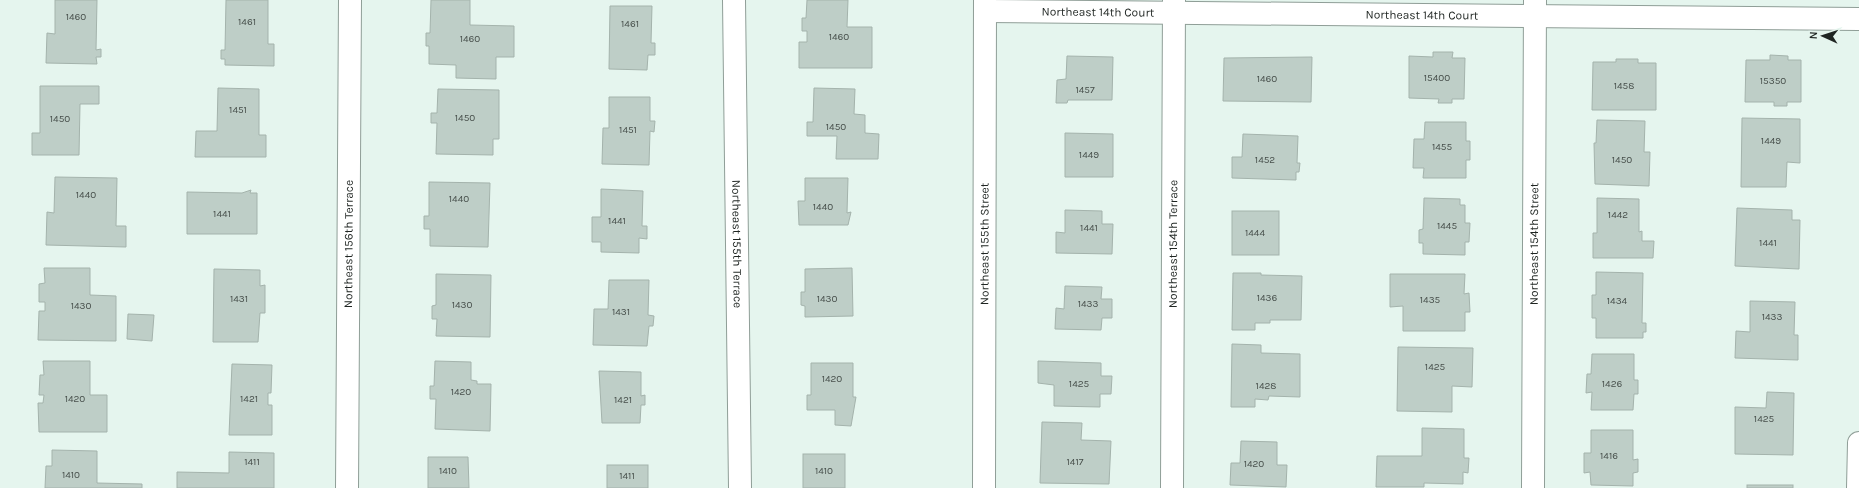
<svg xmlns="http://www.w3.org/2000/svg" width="1859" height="488" viewBox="0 0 1859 488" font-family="Karla,sans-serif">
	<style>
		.building { fill: #becec7; stroke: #a4b3ac }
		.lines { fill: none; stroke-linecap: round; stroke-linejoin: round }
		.minor-casing { stroke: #8f9e97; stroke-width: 24 }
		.minor { stroke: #fff; stroke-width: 22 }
		.labels { text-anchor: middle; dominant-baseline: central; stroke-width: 3; stroke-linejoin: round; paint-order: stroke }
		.number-label { font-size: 10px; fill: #474f4b }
		.street-label { font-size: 12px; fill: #1f2522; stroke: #e5f5ee }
	</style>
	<rect width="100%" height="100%" fill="#e5f5ee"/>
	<g class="building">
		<polygon points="55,0 97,0 96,50 101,49 101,57 96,57 97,64 46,63 47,33 55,34"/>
		<polygon points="226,0 268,0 268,44 274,44 274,66 225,65 225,59 221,59 221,50 225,50"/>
		<polygon points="431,0 470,0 470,25 514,26 514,57 496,57 496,79 456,78 456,65 429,64 429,46 426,46 426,33 430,33"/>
		<polygon points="807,0 848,0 847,27 872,27 872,68 799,68 799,42 807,42 807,31 802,31 802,18 806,18"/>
		<polygon points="610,6 652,6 651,43 655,43 655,55 648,55 647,70 609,69"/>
		<polygon points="1433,52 1453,52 1452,58 1465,58 1464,99 1452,99 1452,103 1438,103 1439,99 1409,98 1409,56 1433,57"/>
		<polygon points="1770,55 1788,56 1788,60 1801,60 1801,102 1787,102 1787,106 1774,106 1774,102 1745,102 1746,60 1770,60"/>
		<polygon points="1067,56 1113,57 1112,100 1068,100 1067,103 1056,103 1057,80 1066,79"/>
		<polygon points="1312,57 1311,102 1223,101 1224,58"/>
		<polygon points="1616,59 1638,59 1638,63 1656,63 1656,110 1592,110 1593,62 1616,62"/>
		<polygon points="40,86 99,86 99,104 80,104 79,155 32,155 32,133 40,133"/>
		<polygon points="218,88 259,89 259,135 266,135 266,157 195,157 196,131 217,131"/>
		<polygon points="814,88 855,89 854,114 865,115 865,133 879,134 878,159 836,159 837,136 807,136 807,122 813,122"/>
		<polygon points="438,89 499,90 499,139 493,139 493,155 436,154 437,123 431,123 431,113 437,113"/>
		<polygon points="609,97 650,97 650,121 655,121 654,132 650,131 649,165 602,164 603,128 609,128"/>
		<polygon points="1742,118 1800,119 1800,163 1787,162 1786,187 1741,187"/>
		<polygon points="1597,120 1645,121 1644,152 1650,152 1649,186 1595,184 1594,143 1596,143"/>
		<polygon points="1425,122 1466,122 1466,141 1470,141 1470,160 1466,160 1466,178 1423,178 1424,168 1413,168 1414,139 1424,139"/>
		<polygon points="1065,133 1113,134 1113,177 1065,177"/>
		<polygon points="1243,134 1298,136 1297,163 1300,163 1299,172 1296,172 1296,180 1232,178 1232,157 1242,157"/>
		<polygon points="55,177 117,178 116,226 126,226 126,247 46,245 47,212 54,213"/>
		<polygon points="805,178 848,178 847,213 851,212 848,225 799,225 798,201 805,201"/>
		<polygon points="429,182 490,183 488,247 430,246 430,229 424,229 424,216 429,216"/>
		<polygon points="601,189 643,191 642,226 647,226 647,239 639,238 639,253 601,252 601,242 592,242 592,217 601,217"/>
		<polygon points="251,190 250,193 257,193 257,234 187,234 187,192 242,193"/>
		<polygon points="1424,198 1460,199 1460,205 1465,205 1465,223 1470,223 1469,242 1465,242 1465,255 1423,254 1423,243 1419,243 1419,230 1423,229"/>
		<polygon points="1597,198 1639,199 1639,232 1642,231 1642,241 1654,241 1653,258 1593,258 1593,233 1597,233"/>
		<polygon points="1737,208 1792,210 1792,220 1800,220 1799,269 1735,266"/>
		<polygon points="1065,210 1102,211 1102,224 1113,224 1112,254 1056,253 1056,232 1065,233"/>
		<rect x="1232" y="211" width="47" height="44"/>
		<polygon points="44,268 90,268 90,295 116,296 116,341 38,340 39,311 45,311 45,302 39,302 39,284 45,283"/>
		<polygon points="852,268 853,316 805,317 805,306 801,305 801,292 805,292 805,269"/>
		<polygon points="214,269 260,270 260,286 265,285 265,313 260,313 258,342 213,342"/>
		<polygon points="1596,272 1643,273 1642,323 1646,323 1646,332 1643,332 1643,338 1596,338 1596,318 1592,318 1592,295 1596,295"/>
		<polygon points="1233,273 1261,273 1261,275 1302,276 1301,320 1270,320 1270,323 1255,323 1255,330 1232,330"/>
		<polygon points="436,274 491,275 490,337 436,336 437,319 432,319 432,306 436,305"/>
		<polygon points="1390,274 1465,274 1464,294 1469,293 1470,312 1465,312 1465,331 1403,331 1403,306 1390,307"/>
		<polygon points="609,280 649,280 648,315 654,316 653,326 649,326 647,346 593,345 594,309 608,309"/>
		<polygon points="1065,286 1102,287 1101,299 1112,299 1112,318 1102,318 1101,330 1055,329 1056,308 1064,309"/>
		<polygon points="1750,301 1795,302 1794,335 1798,335 1798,360 1735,358 1736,331 1750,332"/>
		<polygon points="128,314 154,315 152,341 127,339"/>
		<polygon points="1232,344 1261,345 1261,353 1300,354 1300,397 1269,396 1268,400 1255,399 1255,407 1231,407"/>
		<polygon points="1398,347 1473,348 1472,387 1452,386 1452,412 1397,411"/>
		<polygon points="1592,354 1634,354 1634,380 1638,380 1638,394 1634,394 1633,410 1591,410 1592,392 1586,393 1587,374 1591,374"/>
		<polygon points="43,361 90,361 90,395 107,395 107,432 39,432 38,403 43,403 44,395 39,395 40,375 44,375"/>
		<polygon points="435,361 471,362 471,380 477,381 477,384 491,384 490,431 435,429 436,399 430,399 430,386 434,386"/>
		<polygon points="1038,361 1101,363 1101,376 1112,376 1111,394 1100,394 1100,407 1054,406 1054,385 1038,383"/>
		<polygon points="811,363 853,363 853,397 856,397 851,426 835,425 835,410 807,410 807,395 811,395"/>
		<polygon points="232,364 272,365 271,393 268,393 268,405 272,405 272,435 229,435"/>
		<polygon points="599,371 641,372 641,396 645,395 645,405 641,405 640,423 602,423"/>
		<polygon points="1767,392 1794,393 1793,455 1735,454 1735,407 1766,408"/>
		<polygon points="1042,422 1082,423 1081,440 1111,441 1109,484 1040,483"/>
		<polygon points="1422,428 1464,429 1464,458 1469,458 1468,473 1463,472 1463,484 1424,483 1424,487 1376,487 1377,456 1422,456"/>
		<polygon points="1591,430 1633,430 1633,460 1638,459 1638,472 1633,473 1633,486 1591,485 1590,472 1584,473 1584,453 1591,453"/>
		<polygon points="1241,441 1277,442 1277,465 1287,465 1286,487 1230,485 1231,463 1240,463"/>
		<polygon points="52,450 97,451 97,483 142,484 142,488 45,488 46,466 52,466"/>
		<polygon points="229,452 274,453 274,488 177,488 177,472 229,473"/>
		<rect x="803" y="454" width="42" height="34"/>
		<polygon points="428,457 468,457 469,488 428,488"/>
		<rect x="607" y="465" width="41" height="23"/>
		<rect x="1747" y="485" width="46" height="3"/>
	</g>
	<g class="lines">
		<defs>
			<g id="minor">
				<path id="s1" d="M734,0L740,488"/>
				<path id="s2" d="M985,11L1859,19"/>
				<path id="s3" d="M347,488L350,0"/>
				<path id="s4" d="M984,488L985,0"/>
				<path id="s5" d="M1172,488L1174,0"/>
				<path id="s6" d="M1533,488L1535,0"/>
				<polyline points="1858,488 1859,443"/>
			</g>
		</defs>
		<use href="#minor" class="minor-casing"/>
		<use href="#minor" class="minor"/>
	</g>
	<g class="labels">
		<g class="number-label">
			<text x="76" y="17">1460</text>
			<text x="247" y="22">1461</text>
			<text x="630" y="24">1461</text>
			<text x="839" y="37">1460</text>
			<text x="470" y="39">1460</text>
			<text x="1437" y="78">15400</text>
			<text x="1267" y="79">1460</text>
			<text x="1773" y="81">15350</text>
			<text x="1624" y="86">1458</text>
			<text x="1085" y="90">1457</text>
			<text x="238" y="110">1451</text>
			<text x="465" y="118">1450</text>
			<text x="60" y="119">1450</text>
			<text x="836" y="127">1450</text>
			<text x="628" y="130">1451</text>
			<text x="1771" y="141">1449</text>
			<text x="1442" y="147">1455</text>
			<text x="1089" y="155">1449</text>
			<text x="1265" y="160">1452</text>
			<text x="1622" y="160">1450</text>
			<text x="86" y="195">1440</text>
			<text x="459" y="199">1440</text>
			<text x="823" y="207">1440</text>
			<text x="222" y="214">1441</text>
			<text x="1618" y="215">1442</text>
			<text x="617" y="221">1441</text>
			<text x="1447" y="226">1445</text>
			<text x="1089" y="228">1441</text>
			<text x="1255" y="233">1444</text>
			<text x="1768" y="243">1441</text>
			<text x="1267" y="298">1436</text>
			<text x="239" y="299">1431</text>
			<text x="827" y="299">1430</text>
			<text x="1430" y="300">1435</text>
			<text x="1617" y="301">1434</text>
			<text x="1088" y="304">1433</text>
			<text x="462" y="305">1430</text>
			<text x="81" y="306">1430</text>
			<text x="621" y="312">1431</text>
			<text x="1772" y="317">1433</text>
			<text x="1435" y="367">1425</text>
			<text x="832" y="379">1420</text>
			<text x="1079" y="384">1425</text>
			<text x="1612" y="384">1426</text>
			<text x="1266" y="386">1428</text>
			<text x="461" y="392">1420</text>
			<text x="75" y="399">1420</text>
			<text x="249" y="399">1421</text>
			<text x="623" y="400">1421</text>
			<text x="1764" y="419">1425</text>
			<text x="1609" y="456">1416</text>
			<text x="252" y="462">1411</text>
			<text x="1075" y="462">1417</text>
			<text x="1254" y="464">1420</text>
			<text x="448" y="471">1410</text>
			<text x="824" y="471">1410</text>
			<text x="71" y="475">1410</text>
			<text x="627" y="476">1411</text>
		</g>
		<g class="street-label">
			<text stroke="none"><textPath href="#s2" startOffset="113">Northeast 14th Court</textPath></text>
			<text stroke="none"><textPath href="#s2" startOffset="437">Northeast 14th Court</textPath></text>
			<text stroke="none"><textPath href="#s3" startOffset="244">Northeast 156th Terrace</textPath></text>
			<text stroke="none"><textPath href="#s1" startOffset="244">Northeast 155th Terrace</textPath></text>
			<text stroke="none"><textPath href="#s4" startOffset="244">Northeast 155th Street</textPath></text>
			<text stroke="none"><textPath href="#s5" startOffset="244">Northeast 154th Terrace</textPath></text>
			<text stroke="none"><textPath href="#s6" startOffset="244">Northeast 154th Street</textPath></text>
		</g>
	</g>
	<g transform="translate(1823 36) rotate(273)" stroke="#e5f5ee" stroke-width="3" paint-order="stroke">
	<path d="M0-3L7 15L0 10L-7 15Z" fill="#1f2522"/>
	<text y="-6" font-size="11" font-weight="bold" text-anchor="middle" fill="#1f2522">N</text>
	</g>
</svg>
